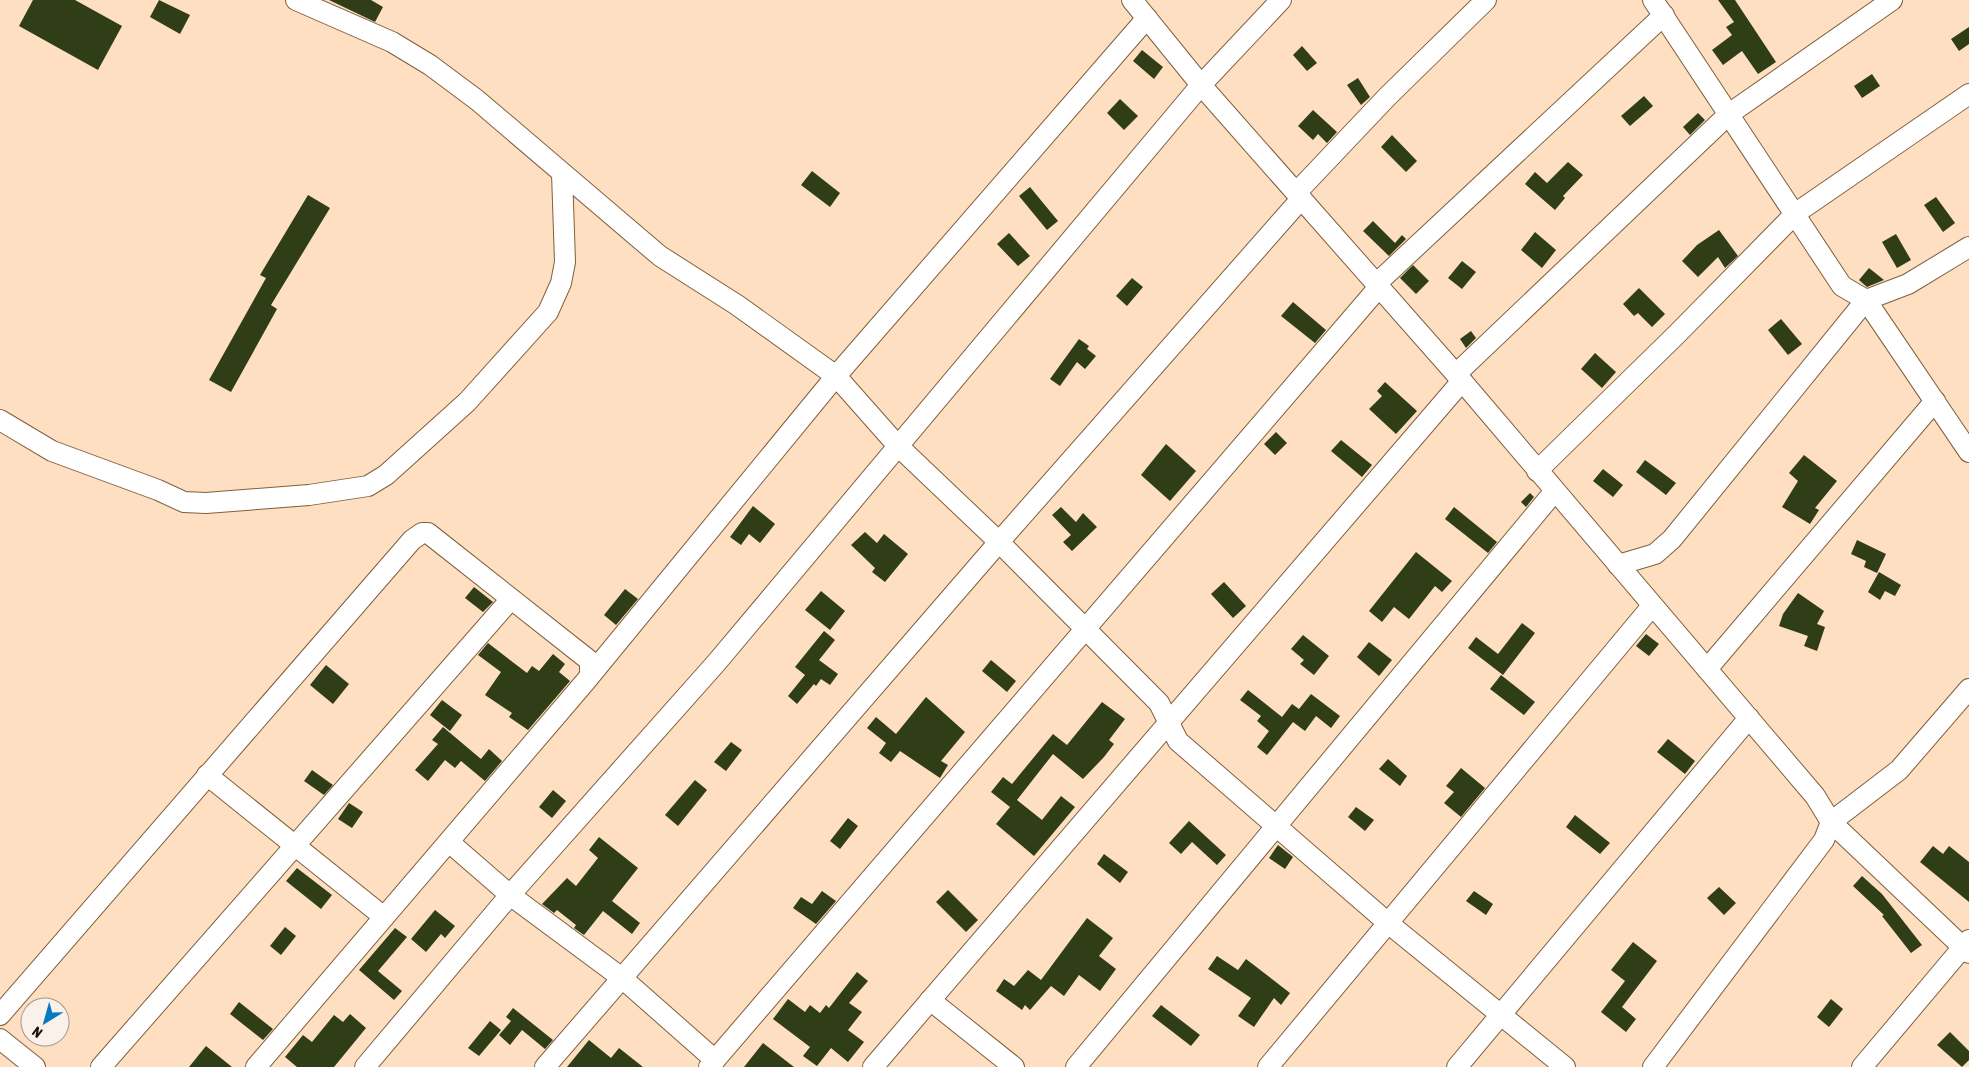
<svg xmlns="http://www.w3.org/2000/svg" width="1969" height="1067" viewBox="0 0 1969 1067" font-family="'Asap Condensed',sans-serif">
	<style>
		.building { fill: #2f3e16 }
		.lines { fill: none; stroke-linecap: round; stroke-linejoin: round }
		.minor-casing { stroke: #805f3d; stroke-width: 22 }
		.minor { stroke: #fff; stroke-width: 20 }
	</style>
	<rect width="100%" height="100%" fill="#fedfc2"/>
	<g class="building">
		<polygon points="33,0 75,0 122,26 98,70 19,26"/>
		<polygon points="159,0 190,15 180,34 150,17"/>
		<polygon points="329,0 371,0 383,7 375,22"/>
		<polygon points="1718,0 1735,0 1776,62 1758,74 1742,51 1723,65 1712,50 1732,35 1726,27 1734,22"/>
		<polygon points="1969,27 1969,44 1959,51 1951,39"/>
		<polygon points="1302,46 1317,63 1307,71 1293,55"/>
		<polygon points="1142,50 1163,67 1154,79 1133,61"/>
		<polygon points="1872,74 1880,86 1862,98 1854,86"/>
		<polygon points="1358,78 1370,97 1361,105 1347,85"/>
		<polygon points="1644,96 1653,106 1630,126 1621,116"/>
		<polygon points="1120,99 1138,116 1124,130 1107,113"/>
		<polygon points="1313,110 1337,132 1327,143 1318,134 1313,140 1298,126"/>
		<polygon points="1698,113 1705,120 1690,135 1683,127"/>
		<polygon points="1392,135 1417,161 1406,172 1381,147"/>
		<polygon points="1568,162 1583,175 1563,196 1565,198 1555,210 1525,184 1535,172 1547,183"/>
		<polygon points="812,171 840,193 830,207 801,185"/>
		<polygon points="1030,187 1058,221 1047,230 1019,196"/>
		<polygon points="308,195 330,208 271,305 277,309 231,392 209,380 266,278 260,275"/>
		<polygon points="1936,197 1955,223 1943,232 1924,205"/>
		<polygon points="1373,221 1395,243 1402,235 1406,239 1389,256 1363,231"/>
		<polygon points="1719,230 1738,256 1725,268 1718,257 1698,277 1682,261 1697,245"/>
		<polygon points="1535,232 1556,250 1542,268 1521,250"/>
		<polygon points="1009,233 1030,256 1018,266 997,244"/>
		<polygon points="1896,234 1911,260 1897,268 1882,242"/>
		<polygon points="1462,261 1476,272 1462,289 1448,278"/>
		<polygon points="1413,265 1429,281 1416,294 1400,278"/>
		<polygon points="1869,268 1884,280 1867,287 1859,280"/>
		<polygon points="1132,278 1143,287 1127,306 1116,296"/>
		<polygon points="1639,288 1665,314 1652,327 1638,313 1634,316 1623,304"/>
		<polygon points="1293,302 1326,330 1315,343 1281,316"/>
		<polygon points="1781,319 1802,344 1788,355 1768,330"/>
		<polygon points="1471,331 1476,338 1466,348 1460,339"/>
		<polygon points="1079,339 1089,346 1087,349 1096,356 1085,369 1077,362 1060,386 1050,379"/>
		<polygon points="1595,353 1616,372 1602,388 1581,369"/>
		<polygon points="1385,382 1417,411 1396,434 1369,409 1382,396 1377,391"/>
		<polygon points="1276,432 1287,443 1275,455 1264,444"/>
		<polygon points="1341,440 1372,465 1362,477 1331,451"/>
		<polygon points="1166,444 1196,471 1170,501 1141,475"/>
		<polygon points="1804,455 1837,481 1815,508 1819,510 1810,524 1782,507 1798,481 1789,473"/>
		<polygon points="1645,460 1676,483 1666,495 1636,472"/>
		<polygon points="1603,469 1623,485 1613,497 1593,481"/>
		<polygon points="1530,493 1534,497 1526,507 1521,502"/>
		<polygon points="753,506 775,524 760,543 749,534 741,545 730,537"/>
		<polygon points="1061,507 1076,522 1083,513 1097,527 1072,551 1063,542 1071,535 1052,515"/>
		<polygon points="1454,507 1497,542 1488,553 1445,519"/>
		<polygon points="865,532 877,543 884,534 908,554 885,582 872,572 875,568 851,545"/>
		<polygon points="1857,540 1886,554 1877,573 1864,567 1866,561 1851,554"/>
		<polygon points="1416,552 1452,581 1442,592 1435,586 1409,619 1394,607 1382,622 1369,611"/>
		<polygon points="1879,572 1901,585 1895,596 1885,591 1880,600 1868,592"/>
		<polygon points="1224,582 1246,606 1233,618 1211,594"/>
		<polygon points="474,587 493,602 483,612 465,598"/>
		<polygon points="625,589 638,599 616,625 604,615"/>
		<polygon points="821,591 845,611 830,630 805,610"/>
		<polygon points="1798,593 1824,611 1817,624 1825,627 1817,651 1804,646 1808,636 1779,626 1783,614"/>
		<polygon points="1522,623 1535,633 1503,675 1468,648 1476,637 1498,654"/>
		<polygon points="824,631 835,640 819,660 838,674 830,685 821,679 816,686 814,684 797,704 788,696 805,675 795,667"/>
		<polygon points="1646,634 1659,644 1649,656 1636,646"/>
		<polygon points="1303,635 1329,656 1314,675 1300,664 1304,660 1291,649"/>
		<polygon points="1369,642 1392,660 1379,676 1357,657"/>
		<polygon points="488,643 527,673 532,666 539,671 553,654 565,664 559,672 570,681 528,730 509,717 512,713 485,695 501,672 478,655"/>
		<polygon points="991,660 1016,681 1007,692 982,671"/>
		<polygon points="326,665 349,684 333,704 310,685"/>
		<polygon points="1501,675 1535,702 1524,715 1490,689"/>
		<polygon points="1248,690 1282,717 1292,704 1299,709 1311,694 1340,716 1331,728 1316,716 1305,731 1293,722 1267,755 1257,747 1269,731 1257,721 1261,716 1240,700"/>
		<polygon points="926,697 965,732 941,761 948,765 940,778 900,751 891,762 879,753 886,743 867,728 876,717 896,734"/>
		<polygon points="442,700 462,715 450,731 430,715"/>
		<polygon points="1102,702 1125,719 1109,740 1114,744 1104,757 1083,779 1053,754 1017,800 1042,820 1061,796 1075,807 1034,856 996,824 1010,807 991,792 1003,777 1012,784 1053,734 1067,745"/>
		<polygon points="443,727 481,759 489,749 502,761 485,781 461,761 455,768 445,760 428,781 415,770 438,744 432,740"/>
		<polygon points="1668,739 1695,761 1685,774 1657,752"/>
		<polygon points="731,742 742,750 726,771 714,762"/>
		<polygon points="1388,759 1407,776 1400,786 1379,769"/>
		<polygon points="1461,768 1485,788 1461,817 1444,803 1454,792 1446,786"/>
		<polygon points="312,770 333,785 324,795 304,781"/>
		<polygon points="695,780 707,790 678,826 665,815"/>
		<polygon points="553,790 566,801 552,818 539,807"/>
		<polygon points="349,803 363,812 352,828 338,819"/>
		<polygon points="1356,807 1374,820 1365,831 1348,817"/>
		<polygon points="1575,815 1610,843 1600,854 1566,827"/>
		<polygon points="848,818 858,826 840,849 830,841"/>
		<polygon points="1189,821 1226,855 1217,865 1192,842 1181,854 1169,843"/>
		<polygon points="599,837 638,868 612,901 640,923 632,934 603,911 584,935 574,928 576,925 557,910 554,913 542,904 567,878 576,886 598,858 589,850"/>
		<polygon points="1278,845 1293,857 1285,869 1269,858"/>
		<polygon points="1933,846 1943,854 1949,846 1969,862 1969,902 1920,862"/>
		<polygon points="1104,854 1128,872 1120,883 1097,864"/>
		<polygon points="297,868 332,895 321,909 286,881"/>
		<polygon points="1862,876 1882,894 1922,945 1911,953 1882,916 1884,915 1853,886"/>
		<polygon points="1719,887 1736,903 1724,915 1707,898"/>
		<polygon points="948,890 978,920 966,932 936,902"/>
		<polygon points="822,891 836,901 816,924 793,908 801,897 812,904"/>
		<polygon points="1474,891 1493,904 1486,915 1466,901"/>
		<polygon points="435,910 455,926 445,938 441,934 426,952 411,939"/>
		<polygon points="1087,918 1113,938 1099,956 1116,969 1100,991 1079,975 1064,996 1051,986 1030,1010 1025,1005 1022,1010 996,991 1004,979 1014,986 1028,970 1041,980"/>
		<polygon points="285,927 296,936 281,955 270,946"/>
		<polygon points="395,928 407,937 378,971 402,991 394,1000 359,970"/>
		<polygon points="1633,942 1657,961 1622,1007 1636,1019 1626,1032 1601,1012 1625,981 1611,970"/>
		<polygon points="1217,956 1238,970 1246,959 1290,993 1281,1005 1274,998 1254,1027 1238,1016 1251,998 1208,969"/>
		<polygon points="857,972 868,981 849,1003 862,1012 848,1030 864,1042 848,1062 831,1048 817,1066 803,1056 810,1047 773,1019 788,999 805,1012 810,1005 820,1013 826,1005 829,1008"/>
		<polygon points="1831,999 1843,1009 1829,1027 1817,1017"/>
		<polygon points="239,1002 273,1029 263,1040 230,1014"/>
		<polygon points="1161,1005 1200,1035 1191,1046 1152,1016"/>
		<polygon points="513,1008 553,1040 545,1049 522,1030 510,1045 499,1035 511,1021 506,1017"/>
		<polygon points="350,1014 366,1028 334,1067 297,1067 285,1057 303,1035 312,1042 334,1015 343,1022"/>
		<polygon points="490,1021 501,1030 479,1056 468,1048"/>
		<polygon points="1950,1032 1969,1051 1969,1060 1962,1067 1937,1045"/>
		<polygon points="589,1040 611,1058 619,1048 643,1067 567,1067"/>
		<polygon points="763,1043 794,1067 744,1067"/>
		<polygon points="206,1046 232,1067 189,1067"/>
	</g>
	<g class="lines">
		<defs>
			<g id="minor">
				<polyline points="296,0 392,42 430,65 477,100 660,256 737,305 836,376 897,445 999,542 1159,703 1178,741 1388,923 1565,1067"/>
				<polyline points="1132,0 1201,85 1462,381 1815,796 1831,822 1969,953"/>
				<polyline points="1653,0 1842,286 1866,300 1969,452"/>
				<polyline points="1296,193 1387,97 1486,0"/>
				<polyline points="1376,284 1664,15"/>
				<polyline points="1456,374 1729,114 1892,0"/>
				<polyline points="0,420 52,451 158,490 184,502 206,503 309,495 368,486 386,475 467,402 548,312 561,283 565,262 562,173"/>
				<polyline points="1537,471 1677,334 1796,213 1969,94"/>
				<polyline points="1618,565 1655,554 1672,539 1866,300 1908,284 1969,247"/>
				<polyline points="1707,669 1935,401"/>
				<polyline points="207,775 384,917"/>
				<polyline points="449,842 510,895 622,978 715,1060"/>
				<polyline points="930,1000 1014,1067"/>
				<polyline points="0,1015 412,540 422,533 428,533 590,661 590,675"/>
				<polyline points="0,1039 35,1067"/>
				<polyline points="101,1067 511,599"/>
				<polyline points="256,1067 585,682 836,376 1147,18"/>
				<polyline points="365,1067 510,895 717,662 1201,85 1281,0"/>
				<polyline points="545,1067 999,542 1301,199"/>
				<polyline points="709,1067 1379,287"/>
				<polyline points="873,1067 1462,381"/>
				<polyline points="1076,1067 1554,492"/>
				<polyline points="1268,1067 1652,606"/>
				<polyline points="1457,1067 1749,718"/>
				<polyline points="1653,1067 1824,840 1831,822 1899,770 1969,689"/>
				<polyline points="1862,1067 1969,940"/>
			</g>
		</defs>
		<use href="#minor" class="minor-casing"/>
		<use href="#minor" class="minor"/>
	</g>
	<g transform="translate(45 1022) rotate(217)"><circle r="24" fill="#f9f1ea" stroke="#a2988e"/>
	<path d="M0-4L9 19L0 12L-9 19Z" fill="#057ac4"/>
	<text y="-8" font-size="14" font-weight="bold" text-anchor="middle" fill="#1f1205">N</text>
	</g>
</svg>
